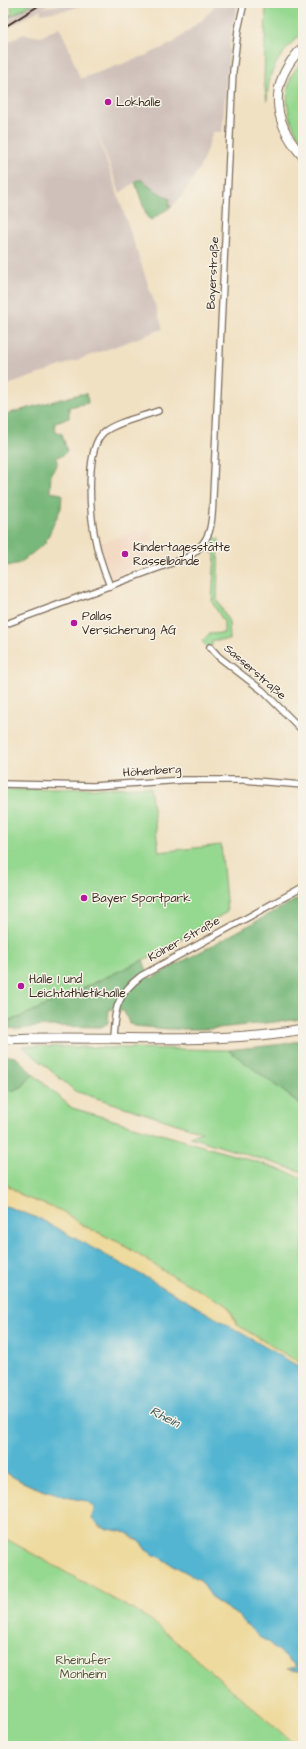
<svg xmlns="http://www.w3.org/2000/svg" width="306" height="1749" viewBox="0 0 306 1749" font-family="'Architects Daughter',sans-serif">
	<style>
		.built { fill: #f2d5be }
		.industrial { fill: #cfc1ba }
		.green { fill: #95d890; stroke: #688157 }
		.forest { fill: #78b87a; stroke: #5a714c }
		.sand { fill: #eeda9e; stroke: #94825e }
		.water { fill: #52b5d1; stroke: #467078 }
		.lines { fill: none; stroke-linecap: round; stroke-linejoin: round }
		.street-casing { stroke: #7b6a58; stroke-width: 8 }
		.secondary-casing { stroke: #7b6a58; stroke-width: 10 }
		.primary-casing { stroke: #7b6a58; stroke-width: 11 }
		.street { stroke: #fff; stroke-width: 5.5 }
		.secondary { stroke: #fff; stroke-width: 8 }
		.primary { stroke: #fff; stroke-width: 9 }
		.rail { stroke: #3b2a1e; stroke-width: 2 }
		.poi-dot { fill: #b5179e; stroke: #f7f3e8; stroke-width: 1.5 }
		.labels { text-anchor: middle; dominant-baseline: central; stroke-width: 3; stroke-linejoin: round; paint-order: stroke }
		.poi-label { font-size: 12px; fill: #3b2a1e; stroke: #f7f3e8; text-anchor: start }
		.street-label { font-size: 12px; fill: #3b2a1e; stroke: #f7f3e8 }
		.park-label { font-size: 12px; fill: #52563a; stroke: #f7f3e8 }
		.water-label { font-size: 13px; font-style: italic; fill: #435b5d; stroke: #f7f3e8 }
	</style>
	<rect width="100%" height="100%" fill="#f7f3e8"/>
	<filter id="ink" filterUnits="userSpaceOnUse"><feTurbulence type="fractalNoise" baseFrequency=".025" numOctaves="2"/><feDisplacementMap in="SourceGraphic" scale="8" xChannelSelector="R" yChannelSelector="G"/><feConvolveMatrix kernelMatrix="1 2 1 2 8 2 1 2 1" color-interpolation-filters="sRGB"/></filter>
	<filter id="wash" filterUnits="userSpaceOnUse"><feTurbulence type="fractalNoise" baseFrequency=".012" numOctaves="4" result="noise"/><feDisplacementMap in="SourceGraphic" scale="16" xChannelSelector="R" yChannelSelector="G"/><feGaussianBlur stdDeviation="0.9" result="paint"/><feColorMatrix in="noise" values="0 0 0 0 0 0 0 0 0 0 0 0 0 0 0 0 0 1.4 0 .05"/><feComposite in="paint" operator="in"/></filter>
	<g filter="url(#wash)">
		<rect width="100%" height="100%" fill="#f1e1c3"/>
		<polygon class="built" points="150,528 154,540 147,543 148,546 145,548 150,561 110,578 99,544 139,530 140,532"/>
		<g class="industrial">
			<polygon points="33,3 50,3 42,8 68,3 88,3 65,11 65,10 41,14 40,9 3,31 3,21"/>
			<polygon points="217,3 238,3 231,32 222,132 213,132 201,165 181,198 172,206 169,206 170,199 138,180 120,193 92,118 163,329 3,387 3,45 23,34 41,37 59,27 67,43 80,79 147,55 173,43 202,20"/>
		</g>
		<g class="green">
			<polygon points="7,3 33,3 3,21 3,15 12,15 11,7"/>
			<path d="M266,3H303V31C281,55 268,66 267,101L264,83Z"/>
			<path d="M301,63L303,72V143C289,124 282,98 292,75C294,71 298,66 301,63Z"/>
			<polygon points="215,538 219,539 217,600 229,622 230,640 213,640 212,642 212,646 208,648 202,641 209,634 224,633 224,622 212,602 215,554 206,550"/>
			<polygon points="150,787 159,852 221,845 227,912 171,944 171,947 18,1018 3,1021 3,790"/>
			<polygon points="22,1046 228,1050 303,1106 303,1172 190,1137 202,1132 75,1091"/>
			<polygon points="33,1074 72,1108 264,1164 303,1178 303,1365 237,1325 228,1306 162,1270 120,1243 84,1226 62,1211 24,1197 3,1182 3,1084 12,1091 22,1087"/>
			<polygon points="3,1534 92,1573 244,1689 297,1746 3,1746"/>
		</g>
		<g class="forest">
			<path d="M138,180H143C150,189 160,193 170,199L169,206H172L151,220L147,217L135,182Z"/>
			<polygon points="80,394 87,394 88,403 69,407 69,418 55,422 55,431 62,434 67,451 62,456 57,457 57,465 51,473 50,492 62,494 61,508 45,543 20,563 3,567 3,415"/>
			<polygon points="303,896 303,1019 209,1029 168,1029 135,1026 129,1023 124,1011 109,1009 108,1023 101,1027 43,1026 20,1029 3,1028 3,1022 18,1018 143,960 150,979"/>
			<polygon points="303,1040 303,1106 228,1050 284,1044"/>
			<polygon points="3,1055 16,1057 33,1074 22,1087 11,1091 3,1084"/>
		</g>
		<g class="sand">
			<polygon points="3,1182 24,1197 62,1211 84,1226 120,1243 162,1270 228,1306 237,1325 303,1365 303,1369 40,1219 3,1205"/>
			<path d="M3,1470C21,1485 64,1499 87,1500L94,1508L99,1527L128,1533L133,1539L140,1541L146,1550L200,1580L214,1600L237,1615L259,1636L268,1642L297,1667L289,1669L303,1672V1746H297L151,1620L3,1537Z"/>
		</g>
		<path class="water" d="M3,1205L40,1219L149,1279L303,1369V1672L287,1669L297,1667L268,1642L259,1637L237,1615L214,1600L200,1580L146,1550L140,1541C134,1539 132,1535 127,1533C111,1527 105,1533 92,1519L94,1508L87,1501C64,1498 21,1485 3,1470Z"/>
	</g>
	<g filter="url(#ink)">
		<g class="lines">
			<defs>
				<g id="street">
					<path d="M110,586C103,569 97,551 94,533C90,510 85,448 104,432C116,422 142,417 158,411"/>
					<path d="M3,625L188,557C213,541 212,523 213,496L233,71L238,30L244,3"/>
					<polyline points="210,647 219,657 263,691 303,731"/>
					<polyline points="3,784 93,786 183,780 244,780 303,785"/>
					<path d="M113,1039C114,1010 117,994 141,976L303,887"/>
				</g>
				<path id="secondary" d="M303,47C267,83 272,121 303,157"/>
				<path id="primary" d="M3,1039C104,1034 202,1047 303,1029"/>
			</defs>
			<use href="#street" class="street-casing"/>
			<use href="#secondary" class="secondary-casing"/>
			<use href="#primary" class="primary-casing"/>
			<use href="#street" class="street"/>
			<use href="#secondary" class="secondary"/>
			<use href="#primary" class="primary"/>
			<polyline class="rail" points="3,28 43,3"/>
		</g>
	</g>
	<g class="poi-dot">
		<circle cx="108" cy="102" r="4"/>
		<circle cx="125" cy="554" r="4"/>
		<circle cx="74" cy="623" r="4"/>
		<circle cx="84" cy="898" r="4"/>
		<circle cx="21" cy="986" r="4"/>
	</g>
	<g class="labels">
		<g class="poi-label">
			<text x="116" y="102">Lokhalle</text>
			<text x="133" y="547">Kindertagesstätte<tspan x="133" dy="14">Rasselbande</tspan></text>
			<text x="82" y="616">Pallas<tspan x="82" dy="14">Versicherung AG</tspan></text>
			<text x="92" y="898">Bayer Sportpark</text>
			<text x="29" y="979">Halle 1 und<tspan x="29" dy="14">Leichtathletikhalle</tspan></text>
		</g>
		<g class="street-label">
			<text transform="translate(213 273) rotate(-87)">Bayerstraße</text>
			<text transform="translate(255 672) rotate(41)">Sasserstraße</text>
			<text transform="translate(152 771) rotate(-4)">Höhenberg</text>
			<text transform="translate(184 939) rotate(-29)">Kölner Straße</text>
		</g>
		<g class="park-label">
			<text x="83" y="1660">Rheinufer<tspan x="83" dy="14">Monheim</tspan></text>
		</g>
		<g class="water-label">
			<text transform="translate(165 1417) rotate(27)">Rhein</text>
		</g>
	</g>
	<rect width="306" height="1749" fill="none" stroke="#f7f3e8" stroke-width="16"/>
</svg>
